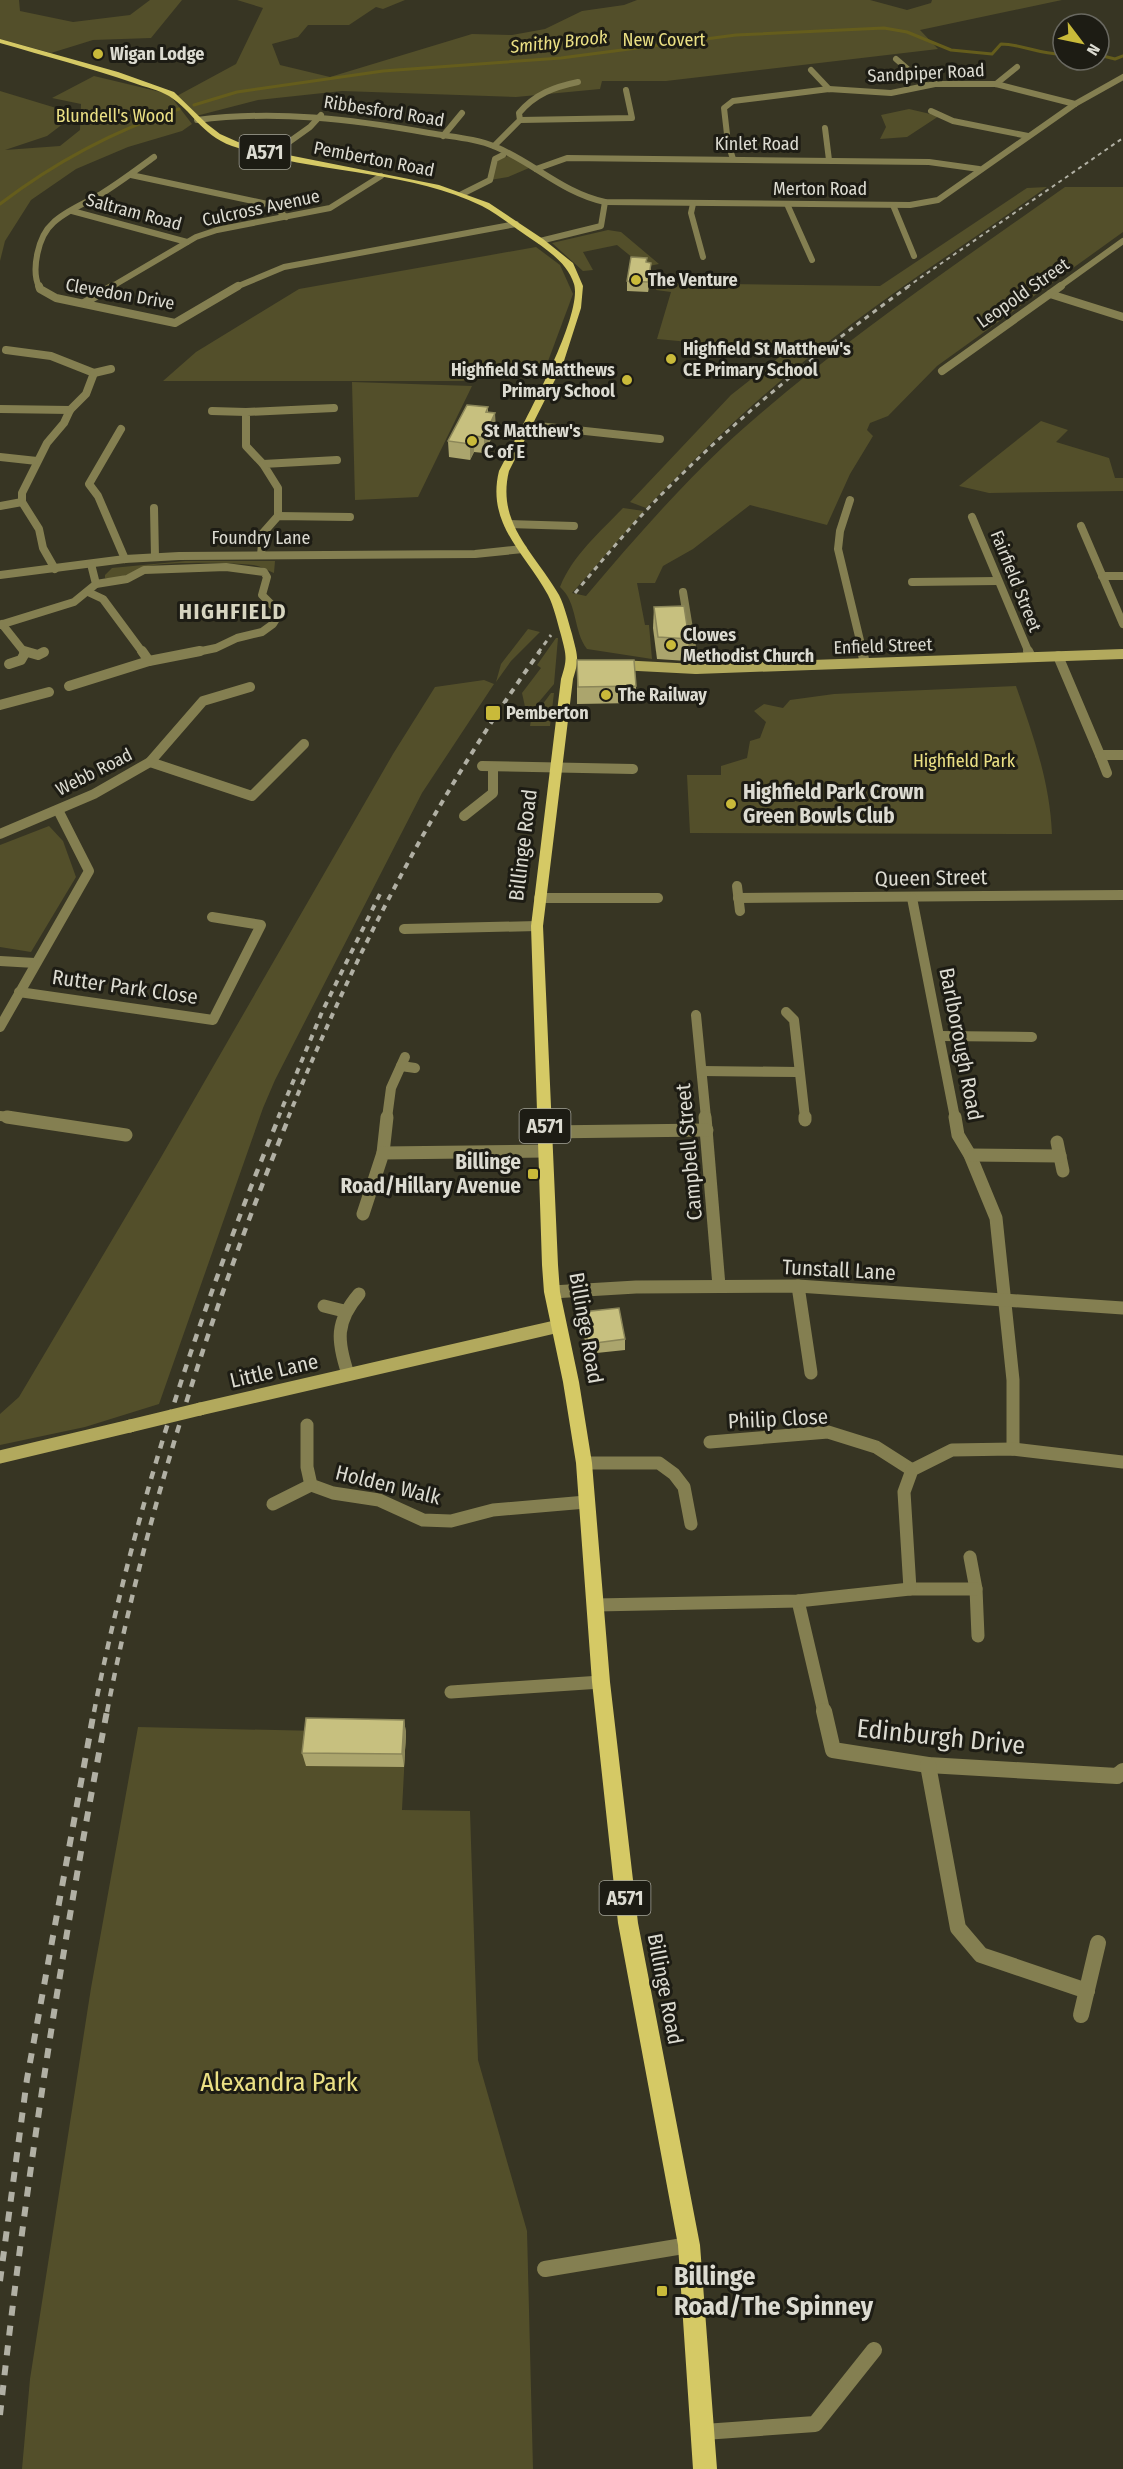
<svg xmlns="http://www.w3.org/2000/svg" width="1123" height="2469" viewBox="0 0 1123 2469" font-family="'Fira Sans Condensed',sans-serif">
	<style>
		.green { fill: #534f2a }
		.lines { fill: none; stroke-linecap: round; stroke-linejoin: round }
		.stream { stroke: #655d1c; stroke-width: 3 }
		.street-far4 { stroke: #847f51; stroke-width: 6 }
		.street-far3 { stroke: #847f51; stroke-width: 8 }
		.street-far2 { stroke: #847f51; stroke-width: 10 }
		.street-far1 { stroke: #847f51; stroke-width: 13 }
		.street { stroke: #847f51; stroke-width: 16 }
		.secondary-far1 { stroke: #b2a95d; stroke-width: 10 }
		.secondary { stroke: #b2a95d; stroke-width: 13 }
		.primary { fill: #d5c965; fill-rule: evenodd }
		.rail-far4 { stroke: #b1b0a4; stroke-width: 2; stroke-dasharray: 4 4; stroke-linecap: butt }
		.rail-far3 { stroke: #b1b0a4; stroke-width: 3; stroke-dasharray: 5 5; stroke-linecap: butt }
		.rail-far2 { stroke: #b1b0a4; stroke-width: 4; stroke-dasharray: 6 6; stroke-linecap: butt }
		.rail-far1 { stroke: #b1b0a4; stroke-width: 4.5; stroke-dasharray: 8 8; stroke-linecap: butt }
		.rail { stroke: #b1b0a4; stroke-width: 6; stroke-dasharray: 10 10; stroke-linecap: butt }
		.secondary-bridge { stroke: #b2a95d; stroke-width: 13 }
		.wall { fill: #aba56d }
		.shaded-wall { fill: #8b8659 }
		.building { fill: #c7c07f; stroke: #8b8659; stroke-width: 1.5 }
		.poi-dot { fill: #c9ba3a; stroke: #1d1c14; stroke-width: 2 }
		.labels { text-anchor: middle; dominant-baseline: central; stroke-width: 6; stroke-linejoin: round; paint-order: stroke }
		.far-park-label { font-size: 18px; fill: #ebe084; stroke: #1d1c14 }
		.far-water-label { font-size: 18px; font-style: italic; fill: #ebe084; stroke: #1d1c14 }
		.far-poi-label { font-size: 18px; font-weight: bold; fill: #dcdbd1; stroke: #1d1c14; text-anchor: start }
		.far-street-label { font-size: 18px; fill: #dcdbd1; stroke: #1d1c14 }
		.shield { fill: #1d1c14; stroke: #a3a298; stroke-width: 1.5 }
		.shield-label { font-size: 20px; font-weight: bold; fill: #dcdbd1 }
		.poi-label { font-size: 21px; font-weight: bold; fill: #dcdbd1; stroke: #1d1c14; text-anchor: start }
		.street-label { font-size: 21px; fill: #dcdbd1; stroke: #1d1c14 }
		.far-district-label { font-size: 22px; font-weight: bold; letter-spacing: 1.5px; fill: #d7d5c0; stroke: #1d1c14 }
		.near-street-label { font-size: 26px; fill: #dcdbd1; stroke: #1d1c14 }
		.near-park-label { font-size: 26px; fill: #ebe084; stroke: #1d1c14 }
		.near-poi-label { font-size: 26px; font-weight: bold; fill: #dcdbd1; stroke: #1d1c14; text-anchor: start }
	</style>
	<rect width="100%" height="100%" fill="#373523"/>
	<g class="green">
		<polygon points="0,0 19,0 20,11 73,22 130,15 150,0 182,0 151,38 93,40 51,53 0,39"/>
		<polygon points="237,0 405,0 383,9 376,7 349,25 308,25 298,37 272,44 280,65 330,77 472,34 512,35 545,29 582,11 624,5 637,0 870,0 907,10 931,3 932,0 1062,0 920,30 938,49 666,81 602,81 600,89 516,97 342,91 258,100 196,116 175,97 236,64 263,8"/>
		<polygon points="94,76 169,94 192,124 182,131 128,147 76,169 31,200 5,241 0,261 0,91 76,114 47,136 5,150 60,146 80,130 81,104 52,98"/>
		<polygon points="909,109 939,116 907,137 880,139 886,127 881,115"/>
		<polygon points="510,155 529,168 508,177 490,180 498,160"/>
		<path d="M1047,187C963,246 875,302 796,368C743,411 694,459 646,508L630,502L731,395L787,351L657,339L671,292L656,290L658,283L880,286L1027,188Z"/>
		<path d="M1065,187H1123V232L937,366L888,416L870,423L867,430L873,436L850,474L827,525L750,505L693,549L663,566L655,583H637L645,625H649L652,659L587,649C573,631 578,603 560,587C572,556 601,531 623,508L644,511L572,593L586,596C636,537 687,478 745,427C845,339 956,264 1065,187Z"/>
		<polygon points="608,230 621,232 659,264 644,267 617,245 583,252 593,270 583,271 552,243"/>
		<polygon points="536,247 560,265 573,294 544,372 462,381 163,381 196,352 299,289"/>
		<polygon points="352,382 472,386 418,497 355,500"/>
		<polygon points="1041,421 1068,430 1056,442 1109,458 1115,478 1123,478 1123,491 989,493 959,486"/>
		<path d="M185,561H275L274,573C267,570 261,566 253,565C227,562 179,562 154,565C137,567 123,581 105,578V575L112,568Z"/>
		<polygon points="528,629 540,632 511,661 496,682 501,664"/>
		<polygon points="556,638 558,638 554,684 527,716 522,693 541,668 537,665"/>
		<polygon points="484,680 494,684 422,793 275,1080 263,1108 159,1404 85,1427 0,1445 0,1414 19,1397 160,1159 393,754 435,687"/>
		<path d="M1016,686C1033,735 1050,782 1052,834L690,833L687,775H721V766L747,758L750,741L760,738L766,722L754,711L764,704L783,708L790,700L834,694Z"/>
		<polygon points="551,693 554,693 550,726 530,726 531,720"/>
		<polygon points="49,826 63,841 76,877 31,952 0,947 0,845"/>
		<polygon points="138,1727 406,1733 402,1810 470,1811 478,2060 527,2231 533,2469 22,2469 30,2379 91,1988"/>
	</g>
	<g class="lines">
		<g class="stream">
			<polyline points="1099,55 1115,59 1123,56"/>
			<path d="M194,105L237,92L383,71L561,58L736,35L884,28L907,32L951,50L992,54L1001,44C1022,44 1041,55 1063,54"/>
			<path d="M0,204C55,162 113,131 179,109"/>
		</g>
		<g class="street-far4">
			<polyline points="896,59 925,84"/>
			<polyline points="811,70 829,89"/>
			<polyline points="996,84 1017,67"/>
			<polyline points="931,111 953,121 1028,136"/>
			<path d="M197,120C276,110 351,119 429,133C451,137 475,138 496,147C534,163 563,193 605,202L910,205L938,200L1075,104L1123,77"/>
			<polyline points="520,120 632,118 626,90"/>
			<polyline points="825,128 829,160"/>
			<polyline points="443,136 462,113"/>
			<polyline points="289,142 310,127 321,115"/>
			<path d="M494,146L520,120L519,113C535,94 554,87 578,82"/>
			<polyline points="733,159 728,143 724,108 733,101 829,89 891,93 935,84 996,84 1075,104"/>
			<polyline points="536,169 567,158 929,162 979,169"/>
			<polyline points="131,175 272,205 286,217"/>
			<polyline points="462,194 490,180 495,159 503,155"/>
			<polyline points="693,204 691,213 703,257"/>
			<polyline points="787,204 812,260"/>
			<polyline points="893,205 914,256"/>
			<polyline points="72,211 187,242"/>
			<polyline points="540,241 601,226 605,202"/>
			<path d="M39,287C31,270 38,236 53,223C65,211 86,203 101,194C119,183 136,170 154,157"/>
			<polyline points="111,287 196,237 217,230 330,208 381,176"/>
			<polyline points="236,287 284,267 516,224"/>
			<polyline points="1059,287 1123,241"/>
		</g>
		<g class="street-far3">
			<polyline points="39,286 40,289 56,298 175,323 238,286"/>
			<polyline points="1050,294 1123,317"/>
			<polyline points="84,303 113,286"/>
			<polyline points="6,350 51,356 94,373 86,394 70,410 64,423 47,443 22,493 22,502 39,529 43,548 55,569"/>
			<polyline points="942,371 1061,286"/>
			<polyline points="94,373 111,369"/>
			<polyline points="0,409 70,410"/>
			<polyline points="212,411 246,412"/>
			<polyline points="529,425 660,439"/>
			<polyline points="121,429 89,484 98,496 125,559"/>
			<polyline points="0,457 37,461"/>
			<polyline points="263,464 246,446 246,412 334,408"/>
			<polyline points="850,500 840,531 838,549 863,653"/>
			<polyline points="0,506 22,502"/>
			<polyline points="154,508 155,557"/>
			<polyline points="278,516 278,488 263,464 337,460"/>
			<polyline points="972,517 1029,653"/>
			<polyline points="508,524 574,526"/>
			<polyline points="1081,526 1123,624"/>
			<polyline points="261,555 263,533 278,516 350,517"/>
			<polyline points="0,575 125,559 179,556 475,554 523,549"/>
			<polyline points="1102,576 1123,576"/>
			<polyline points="912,582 997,581"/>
			<polyline points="96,584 127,579 144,570 226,567 264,572 267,577 262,595 275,608 278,616 273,624 262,632 237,638 216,648 192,653"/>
			<polyline points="88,592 103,599 143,653"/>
			<polyline points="683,592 693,653"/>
			<polyline points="2,624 25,653"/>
			<polyline points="0,625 74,602 96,584 91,564"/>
		</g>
		<g class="street-far2">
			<polyline points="24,651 38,655 44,652"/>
			<polyline points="142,651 149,661"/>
			<polyline points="693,651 696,669"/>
			<polyline points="862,651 865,663"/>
			<polyline points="1028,651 1031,657"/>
			<polyline points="1058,656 1100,755 1123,755"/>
			<polyline points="9,664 21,660 25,653"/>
			<polyline points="69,686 149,661 200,651"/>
			<polyline points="0,705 49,692"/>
			<polyline points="1100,755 1107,773"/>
			<polyline points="150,762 252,796 304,744"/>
			<polyline points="482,766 633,769"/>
			<polyline points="464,816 493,793 493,767"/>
			<polyline points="0,834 94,794 150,762 203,701 250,687"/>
			<polyline points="737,886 740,911"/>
			<polyline points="539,898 658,898"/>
			<polyline points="738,898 1123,895"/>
			<polyline points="912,898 955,1118"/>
			<polyline points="404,929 537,926"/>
			<polyline points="0,961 35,963"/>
			<polyline points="19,992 213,1020 261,925 212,917"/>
			<polyline points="786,1012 794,1020 805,1118"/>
			<polyline points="696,1015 706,1118"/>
			<polyline points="0,1027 89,871 58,810"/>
			<polyline points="940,1036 1032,1037"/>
			<polyline points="401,1066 415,1068"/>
			<polyline points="702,1071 798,1072"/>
			<polyline points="0,1116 17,1118"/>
			<polyline points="387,1118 391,1088 405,1057"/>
		</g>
		<g class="street-far1">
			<polyline points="7,1117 126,1135"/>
			<polyline points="705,1117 719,1286"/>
			<polyline points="805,1117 805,1120"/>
			<polyline points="955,1117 958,1135 970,1155 996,1218 1013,1380 1013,1449"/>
			<polyline points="545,1132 707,1130"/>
			<polyline points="1057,1142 1063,1171"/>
			<polyline points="383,1153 387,1117"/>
			<polyline points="970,1155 1060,1156"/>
			<polyline points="363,1214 383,1153 546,1151"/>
			<polyline points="798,1286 811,1373"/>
			<polyline points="552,1292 636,1287 798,1286 1123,1308"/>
			<polyline points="324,1306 344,1311"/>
			<path d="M348,1374C337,1341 335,1322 359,1294"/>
			<polyline points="307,1425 307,1467 311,1485 333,1493 379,1500 423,1520 451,1521 493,1510 586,1502"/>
			<polyline points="710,1442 828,1432 876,1447 912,1470"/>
			<polyline points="584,1463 659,1463 674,1474 684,1487 691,1524"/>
			<polyline points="273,1504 311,1485"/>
			<polyline points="970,1557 976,1589 978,1636"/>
			<polyline points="910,1589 976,1589"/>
			<polyline points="798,1601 824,1712"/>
			<polyline points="595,1605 798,1601 910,1589 904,1492 912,1470 952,1450 1013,1449 1123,1462"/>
			<polyline points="451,1692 601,1682"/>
		</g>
		<g class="street">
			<polyline points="824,1711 833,1750 928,1765 1117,1776 1123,1771"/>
			<polyline points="928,1765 958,1928 981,1955 1087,1991"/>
			<polyline points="1081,2015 1098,1943"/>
			<polyline points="545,2269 689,2245"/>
			<polyline points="704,2432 815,2424 874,2350"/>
		</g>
		<polyline class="secondary-far1" points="619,665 696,669 1123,654"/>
		<g class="secondary">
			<polyline points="200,1409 559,1326"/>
			<polyline points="0,1457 130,1426"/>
		</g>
		<path class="primary" d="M0,39L118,72L174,92L207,124L220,134L238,142L278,153L439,185L489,203L543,239L573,263L583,286L581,308L563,364L509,471C496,524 535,553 559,595C565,607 568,621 572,634C577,655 580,658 573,679L543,926L558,1265L560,1292L579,1382L592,1463L610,1682L638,1923L700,2245L717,2469H693L678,2245L618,1923L592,1682L576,1463L563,1382L544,1292L542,1265L531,926L561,679C568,658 566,655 561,635C557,621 554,607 548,595C525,553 486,524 499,471C516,437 584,317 574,284C567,262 546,249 527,236C513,227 498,214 482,206C405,169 313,174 232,146C200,134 193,111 169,96C159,90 145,87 134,83C90,68 45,56 0,43Z"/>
		<polyline class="rail-far4" points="907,287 1123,138"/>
		<g class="rail-far3">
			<path d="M575,593C606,556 637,518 672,484C745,411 826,346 909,286"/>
			<polyline points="538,653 551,635"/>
		</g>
		<g class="rail-far2">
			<polyline points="278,1118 322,1012 380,894"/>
			<path d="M288,1118C357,949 434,800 540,651"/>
		</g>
		<g class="rail-far1">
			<path d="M94,1712C134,1509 200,1309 279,1117"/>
			<path d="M107,1712C146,1511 212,1307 289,1117"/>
		</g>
		<g class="rail">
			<polyline points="0,2281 27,2079 94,1711"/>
			<path d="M0,2415C26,2179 62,1944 107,1711"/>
		</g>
		<polyline class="secondary-bridge" points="130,1426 200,1409"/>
	</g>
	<g class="wall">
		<polygon points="647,262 651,273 648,292 627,291 627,281"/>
		<polygon points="488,407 488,412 496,429 484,453 474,452 470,460 449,457 448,441"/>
		<polygon points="654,607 689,639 687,661 657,659 653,628"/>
		<polygon points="577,660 636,686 636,703 577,704"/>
		<polygon points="582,1312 625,1339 625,1350 587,1354 582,1323"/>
		<polygon points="404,1720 406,1733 404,1767 306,1766 302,1753"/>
	</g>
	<g class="shaded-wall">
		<polygon points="651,263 651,273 648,292 648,282"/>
		<polygon points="495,413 496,429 484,453 484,437"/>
		<polygon points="474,436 474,452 470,460 470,444"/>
		<polygon points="404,1720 406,1733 404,1767 402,1754"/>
	</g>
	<g class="building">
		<polygon points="631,257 647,258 646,262 651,263 648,282 627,281"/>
		<polygon points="467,405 488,407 486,412 495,413 484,437 474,436 470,444 448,441"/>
		<polygon points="684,606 689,639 658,637 654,607"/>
		<polygon points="577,660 634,660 636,686 578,687"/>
		<polygon points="619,1308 625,1339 588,1344 582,1312"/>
		<polygon points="306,1718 404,1720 402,1754 302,1753"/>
	</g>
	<g class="poi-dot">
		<circle cx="98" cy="54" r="6"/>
		<circle cx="636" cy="280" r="6"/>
		<circle cx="671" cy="359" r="6"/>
		<circle cx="627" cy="380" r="6"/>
		<circle cx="472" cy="441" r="6"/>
		<circle cx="671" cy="645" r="6"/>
		<circle cx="606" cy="695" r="6"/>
		<rect x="485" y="705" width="16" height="16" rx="3"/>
		<circle cx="731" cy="804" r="6"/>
		<rect x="527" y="1168" width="12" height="12" rx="3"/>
		<rect x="656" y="2285" width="12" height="12" rx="3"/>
	</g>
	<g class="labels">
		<g class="far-park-label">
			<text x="664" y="40">New Covert</text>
			<text x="115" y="116">Blundell's Wood</text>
			<text x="964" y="761">Highfield Park</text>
		</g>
		<g class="far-water-label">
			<text transform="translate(559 42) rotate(-6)">Smithy Brook</text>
		</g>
		<g class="far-poi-label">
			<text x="110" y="54">Wigan Lodge</text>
			<text x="648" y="280">The Venture</text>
			<text x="683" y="349">Highfield St Matthew's<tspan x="683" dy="21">CE Primary School</tspan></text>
			<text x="615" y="370" text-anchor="end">Highfield St Matthews<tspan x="615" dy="21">Primary School</tspan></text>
			<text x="484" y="431">St Matthew's<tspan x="484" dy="21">C of E</tspan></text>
			<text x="683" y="635">Clowes<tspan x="683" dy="21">Methodist Church</tspan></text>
			<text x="618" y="695">The Railway</text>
			<text x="506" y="713">Pemberton</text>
		</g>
		<g class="far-street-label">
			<text transform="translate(926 73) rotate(-3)">Sandpiper Road</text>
			<text transform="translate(384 111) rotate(9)">Ribbesford Road</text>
			<text x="757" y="144">Kinlet Road</text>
			<text transform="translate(374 159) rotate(11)">Pemberton Road</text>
			<text x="820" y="189">Merton Road</text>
			<text transform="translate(261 208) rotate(-12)">Culcross Avenue</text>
			<text transform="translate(134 212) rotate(15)">Saltram Road</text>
			<text transform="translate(1023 293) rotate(-35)">Leopold Street</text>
			<text transform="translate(120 294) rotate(10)">Clevedon Drive</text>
			<text x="261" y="538">Foundry Lane</text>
			<text transform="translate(1016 581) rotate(68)">Fairfield Street</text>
			<text transform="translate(883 646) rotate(-2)">Enfield Street</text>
			<text transform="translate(94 772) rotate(-27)">Webb Road</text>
		</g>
		<g class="shield">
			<rect x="239.5" y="135" width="51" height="34" rx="4.5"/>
			<rect x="519.5" y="1109" width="51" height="34" rx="4.5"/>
			<rect x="599.5" y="1881" width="51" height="34" rx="4.5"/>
		</g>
		<g class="shield-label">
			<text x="265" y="152">A571</text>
			<text x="545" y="1126">A571</text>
			<text x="625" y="1898">A571</text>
		</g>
		<g class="poi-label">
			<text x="743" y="792">Highfield Park Crown<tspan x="743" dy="24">Green Bowls Club</tspan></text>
			<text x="521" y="1162" text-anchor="end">Billinge<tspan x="521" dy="24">Road/Hillary Avenue</tspan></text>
		</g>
		<g class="street-label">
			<text transform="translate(523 845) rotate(-83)">Billinge Road</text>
			<text transform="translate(931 878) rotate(-1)">Queen Street</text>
			<text transform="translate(125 987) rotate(8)">Rutter Park Close</text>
			<text transform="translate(961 1044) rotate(79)">Barlborough Road</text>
			<text transform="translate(689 1152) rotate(-95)">Campbell Street</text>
			<text transform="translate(839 1270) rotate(3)">Tunstall Lane</text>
			<text transform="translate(586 1328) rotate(80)">Billinge Road</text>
			<text transform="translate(274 1371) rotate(-13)">Little Lane</text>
			<text transform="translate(778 1419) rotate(-3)">Philip Close</text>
			<text transform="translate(388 1485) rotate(14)">Holden Walk</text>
			<text transform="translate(665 1989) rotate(79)">Billinge Road</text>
		</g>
		<g class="far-district-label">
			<text x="233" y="611">HIGHFIELD</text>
		</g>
		<g class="near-street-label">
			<text transform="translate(941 1737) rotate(6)">Edinburgh Drive</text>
		</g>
		<g class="near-park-label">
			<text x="279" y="2082">Alexandra Park</text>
		</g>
		<g class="near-poi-label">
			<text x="674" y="2276">Billinge<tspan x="674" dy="30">Road/The Spinney</tspan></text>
		</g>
	</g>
	<g transform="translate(1081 42) rotate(122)"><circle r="28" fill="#1d1c14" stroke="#696860" stroke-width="1.5"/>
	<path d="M0-4.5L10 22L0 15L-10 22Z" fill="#c9ba3a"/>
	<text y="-9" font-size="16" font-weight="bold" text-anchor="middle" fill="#dcdbd1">N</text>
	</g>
</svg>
